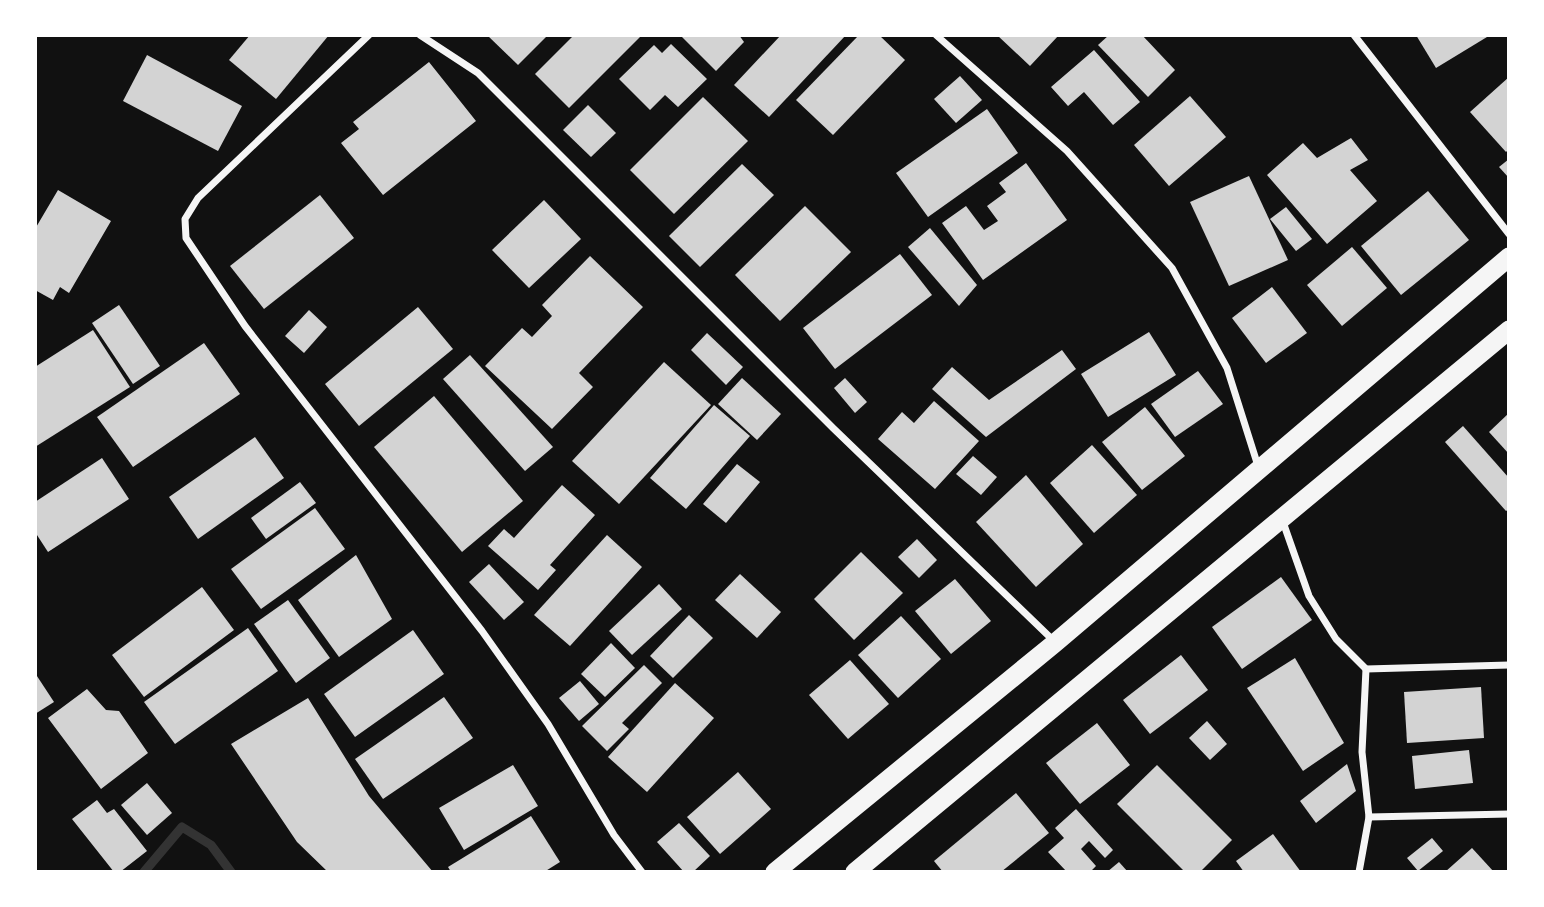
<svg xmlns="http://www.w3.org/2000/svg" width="1544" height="907" viewBox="0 0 1544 907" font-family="Karla,sans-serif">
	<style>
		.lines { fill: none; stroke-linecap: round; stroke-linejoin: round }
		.stream { stroke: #333; stroke-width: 9 }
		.building { fill: #d3d3d3 }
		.minor { stroke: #f5f5f5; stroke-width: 7 }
		.trunk { stroke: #f5f5f5; stroke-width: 19 }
	</style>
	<rect width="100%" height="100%" fill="#111"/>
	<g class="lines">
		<polyline class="stream" points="144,872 182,827 211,845 231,872"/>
	</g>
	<g class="building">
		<polygon points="250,35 329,35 276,99 229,60"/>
		<polygon points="487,35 548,35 518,65"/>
		<polygon points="574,35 642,35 569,108 535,74"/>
		<polygon points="680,35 739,35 744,42 716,71"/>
		<polygon points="781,35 846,35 769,117 734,85"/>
		<polygon points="859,35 879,35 905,60 833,135 796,100"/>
		<polygon points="997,35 1059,35 1030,66"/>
		<polygon points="1109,35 1142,35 1175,70 1148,97 1098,45"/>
		<polygon points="1416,35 1486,35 1487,37 1436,68"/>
		<polygon points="671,44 707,79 678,107 665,95 650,110 619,79 654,45 662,53"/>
		<polygon points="1094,50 1140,102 1113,125 1084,92 1068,106 1051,87"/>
		<polygon points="147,55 242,106 218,151 123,101"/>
		<polygon points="429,62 476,121 383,195 341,143 359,129 353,122"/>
		<polygon points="960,76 982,100 956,123 934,99"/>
		<polygon points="1509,77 1509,149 1506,152 1470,112"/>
		<polygon points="1190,96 1226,137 1169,186 1134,145"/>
		<polygon points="703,97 748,141 674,214 630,170"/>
		<polygon points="588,105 616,133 591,157 563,130"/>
		<polygon points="987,109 1018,153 928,217 896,173"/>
		<polygon points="1351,138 1368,160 1350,170 1377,201 1327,244 1267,175 1303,143 1317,158"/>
		<polygon points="1509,159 1509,178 1499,167"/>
		<polygon points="1026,163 1067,220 983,280 942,223 966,206 984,230 998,221 987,206 1006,192 999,183"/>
		<polygon points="742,164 774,195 700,267 669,236"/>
		<polygon points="1249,176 1288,260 1229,286 1190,202"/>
		<polygon points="58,190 111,221 69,293 60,287 53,300 35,290 35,229"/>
		<polygon points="1428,191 1469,240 1401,295 1361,246"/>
		<polygon points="320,195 354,238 264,309 230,266"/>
		<polygon points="544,200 581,239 529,288 492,250"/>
		<polygon points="805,206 851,252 780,321 735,275"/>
		<polygon points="1286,207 1312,239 1296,251 1270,219"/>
		<polygon points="930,228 977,285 959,306 908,247"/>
		<polygon points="1352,247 1387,288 1342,326 1307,285"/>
		<polygon points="900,254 932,295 835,369 803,328"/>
		<polygon points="590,256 643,307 579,373 593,387 552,429 485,366 522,328 532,337 552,316 542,305"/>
		<polygon points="1272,287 1307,333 1266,363 1232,318"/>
		<polygon points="119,305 160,366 133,384 92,323"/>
		<polygon points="418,307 453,349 359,426 325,384"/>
		<polygon points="309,310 327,327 304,353 285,336"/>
		<polygon points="93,330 130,387 35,447 35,367"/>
		<polygon points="1149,332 1176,375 1108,417 1081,374"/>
		<polygon points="707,333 743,367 726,385 691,350"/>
		<polygon points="204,343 240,394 133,467 97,417"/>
		<polygon points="1062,350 1076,369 986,437 932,389 952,367 989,400"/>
		<polygon points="470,355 553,447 525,471 443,379"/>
		<polygon points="664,362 711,405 619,504 572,461"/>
		<polygon points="1198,371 1223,404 1175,437 1151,404"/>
		<polygon points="742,378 781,414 757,440 718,404"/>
		<polygon points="845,378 867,402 855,413 834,388"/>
		<polygon points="434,396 523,501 462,552 374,447"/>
		<polygon points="934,401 979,441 935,489 878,439 902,412 914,423"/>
		<polygon points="714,405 750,436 686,509 650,478"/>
		<polygon points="1145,407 1185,456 1142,490 1102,442"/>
		<polygon points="1509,413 1509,454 1489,432"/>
		<polygon points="1463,426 1509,478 1509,509 1506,511 1445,442"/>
		<polygon points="255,437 284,478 198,539 169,497"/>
		<polygon points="1092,445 1137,495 1094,533 1050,483"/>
		<polygon points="973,456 997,477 981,495 956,474"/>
		<polygon points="102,458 129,499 48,552 35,532 35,502"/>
		<polygon points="737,464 760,482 726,523 703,504"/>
		<polygon points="1026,475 1083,544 1036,587 976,522"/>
		<polygon points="300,482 316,503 266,539 251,518"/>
		<polygon points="562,485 595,515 550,565 556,570 538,590 488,546 504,529 514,538"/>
		<polygon points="315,508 345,549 261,609 231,569"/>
		<polygon points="607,535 642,567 570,646 534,615"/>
		<polygon points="917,539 937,560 919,578 898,557"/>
		<polygon points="861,552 903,593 854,640 814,599"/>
		<polygon points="356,555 392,619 339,657 298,600"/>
		<polygon points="489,564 524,602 504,620 469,582"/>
		<polygon points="740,574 781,612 757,638 715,600"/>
		<polygon points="1281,577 1312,620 1242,669 1212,627"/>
		<polygon points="955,579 991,621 951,654 915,611"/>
		<polygon points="659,584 682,609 632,655 609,631"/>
		<polygon points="202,587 234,630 144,697 112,655"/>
		<polygon points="288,600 330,658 296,683 254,624"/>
		<polygon points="689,615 713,638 673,678 650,656"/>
		<polygon points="901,616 941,659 898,698 858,655"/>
		<polygon points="248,628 278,671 175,744 144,702"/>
		<polygon points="413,630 444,674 355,737 324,694"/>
		<polygon points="611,643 635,668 605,697 581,674"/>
		<polygon points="1181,655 1208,690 1150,734 1123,700"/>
		<polygon points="1295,658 1344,743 1303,771 1247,688"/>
		<polygon points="850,660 889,704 848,739 809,695"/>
		<polygon points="644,665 662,683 622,723 629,729 607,751 582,726"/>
		<polygon points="35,673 54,702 35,714"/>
		<polygon points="580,681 599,704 579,721 559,698"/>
		<polygon points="675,683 714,718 647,792 608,757"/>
		<polygon points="1481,687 1484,738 1407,743 1404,692"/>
		<polygon points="87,689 106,710 119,711 148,753 101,789 48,718"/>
		<polygon points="444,697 473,738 383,799 355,759"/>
		<polygon points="308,698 369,796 433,872 328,872 297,842 231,744"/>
		<polygon points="1207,721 1227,744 1210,760 1189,738"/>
		<polygon points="1097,723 1130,765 1080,804 1046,763"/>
		<polygon points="1469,750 1473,783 1415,789 1412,756"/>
		<polygon points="1347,764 1356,791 1316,823 1300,801"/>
		<polygon points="513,765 538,806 464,850 439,808"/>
		<polygon points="1157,765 1232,840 1200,872 1185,872 1117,804"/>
		<polygon points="738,772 771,809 720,854 687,817"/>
		<polygon points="147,783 172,813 147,835 121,805"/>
		<polygon points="1016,793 1049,833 1001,872 943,872 934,861"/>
		<polygon points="97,800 107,813 114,809 147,851 120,872 114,872 72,819"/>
		<polygon points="1076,809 1113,850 1105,858 1089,841 1081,849 1096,866 1090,872 1067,872 1048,852 1064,838 1055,828"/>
		<polygon points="531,816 560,862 544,872 451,872 448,867"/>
		<polygon points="679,823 710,856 693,872 684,872 657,842"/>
		<polygon points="1273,834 1301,872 1244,872 1236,861"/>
		<polygon points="1432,838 1443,851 1418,871 1407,858"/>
		<polygon points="1472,848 1494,872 1445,872"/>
		<polygon points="1119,862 1128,872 1107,872"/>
	</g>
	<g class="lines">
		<g class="minor">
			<polyline points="369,35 198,198 185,219 186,238 245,326 482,631 548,724 614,835 642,872"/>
			<polyline points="420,35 478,73 833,428 1055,642"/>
			<polyline points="936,35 1067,151 1172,268 1227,368 1258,466"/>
			<polyline points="1354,35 1509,234"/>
			<polyline points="1283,522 1309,596 1336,639 1366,669 1509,665"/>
			<polyline points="1369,817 1509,814"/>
			<polyline points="1359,872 1369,817 1362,752 1366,669"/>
		</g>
		<g class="trunk">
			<polyline points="775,872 1055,643 1509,257"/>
			<polyline points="855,872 1509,330"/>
		</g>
	</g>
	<rect width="1544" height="907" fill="none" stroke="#ffffff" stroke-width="74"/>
</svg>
